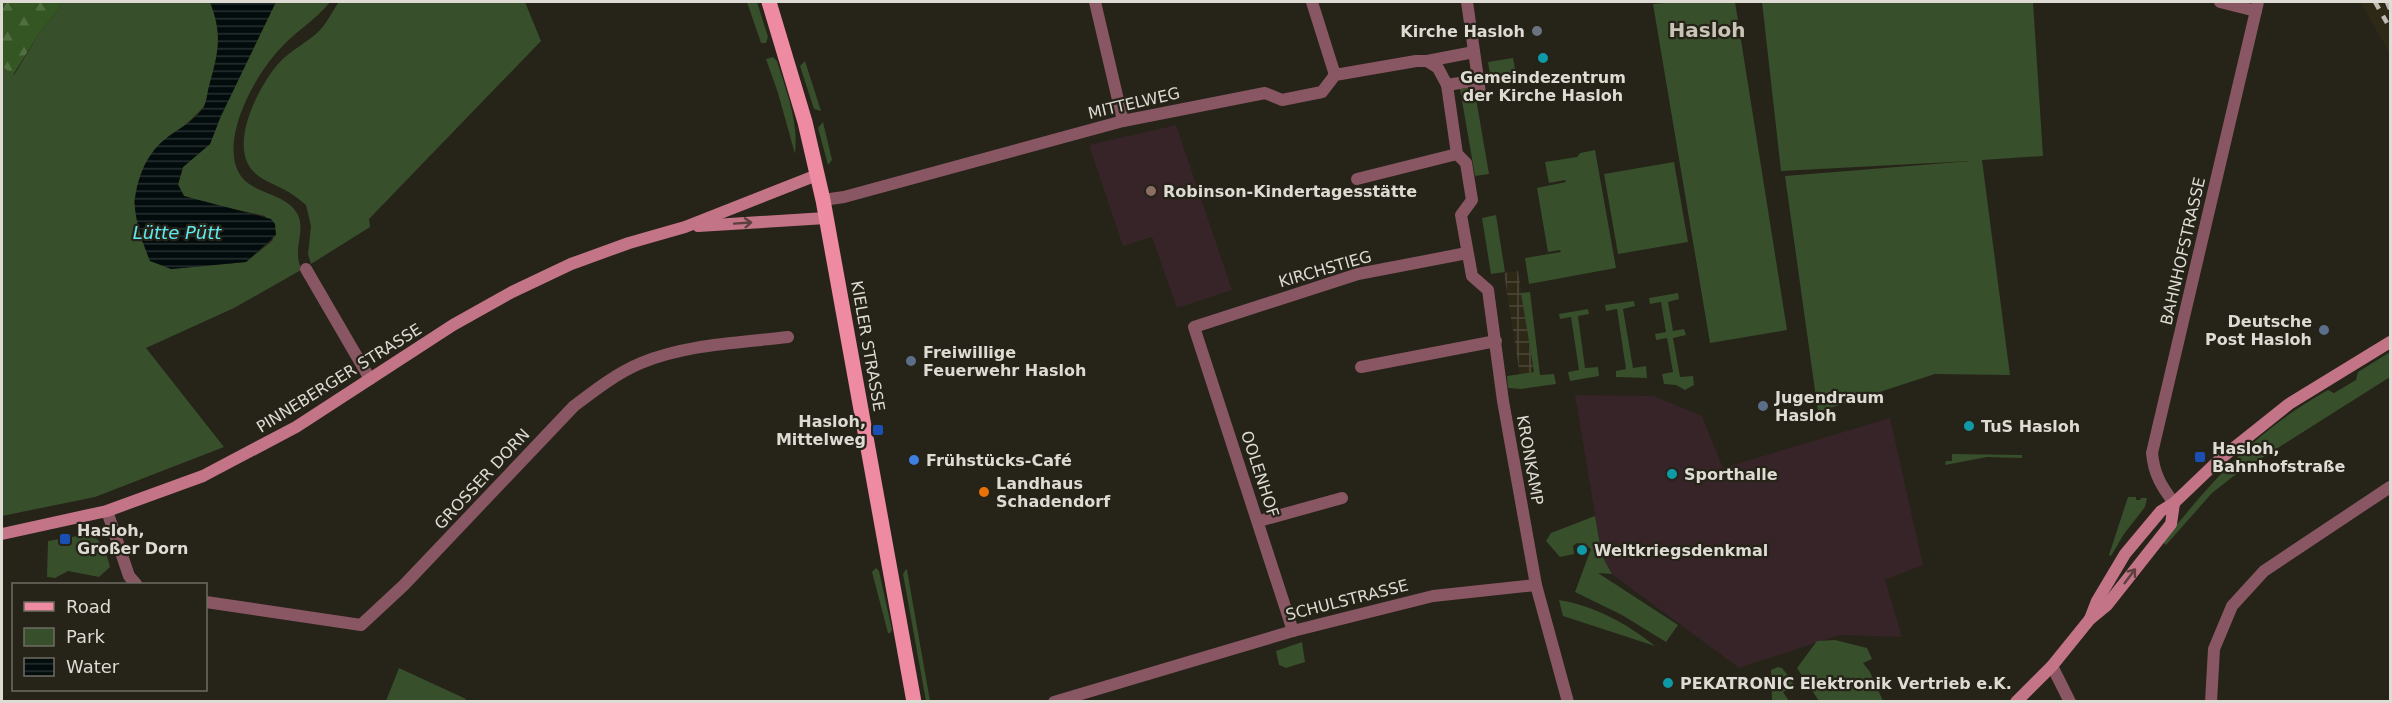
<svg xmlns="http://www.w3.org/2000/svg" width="2392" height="703" viewBox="0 0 2392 703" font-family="'DejaVu Sans',sans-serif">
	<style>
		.industrial { fill: url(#industrial-grid) }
		.education { fill: #372428 }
		.built { fill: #2e2817 }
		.green { fill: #374f2b }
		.forest { fill: url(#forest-firs) }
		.water { fill: url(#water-rules) }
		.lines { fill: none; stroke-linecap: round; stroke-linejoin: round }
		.street { stroke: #895763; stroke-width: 12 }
		.secondary { stroke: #c37487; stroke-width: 12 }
		.primary { stroke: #ef8aa3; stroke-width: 15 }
		.rail { stroke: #bebcb4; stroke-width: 4.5; stroke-dasharray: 8 8; stroke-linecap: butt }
		.oneway { stroke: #5d3f3f }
		.worship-dot { fill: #6b7280; stroke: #262318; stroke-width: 2 }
		.culture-dot { fill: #0f9aa8; stroke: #262318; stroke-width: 2 }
		.education-dot { fill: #8d6e63; stroke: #262318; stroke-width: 2 }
		.service-dot { fill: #5c6f8a; stroke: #262318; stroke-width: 2 }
		.transit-dot { fill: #1a4fb4; stroke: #262318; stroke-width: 2 }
		.shop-dot { fill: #3f7fe0; stroke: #262318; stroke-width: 2 }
		.food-dot { fill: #e8710a; stroke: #262318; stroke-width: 2 }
		.labels { text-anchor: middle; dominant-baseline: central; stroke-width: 4.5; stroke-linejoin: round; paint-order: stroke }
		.poi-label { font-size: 16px; font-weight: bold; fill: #dddbd4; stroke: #262318; text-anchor: start }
		.street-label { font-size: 16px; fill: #dddbd4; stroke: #262318 }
		.water-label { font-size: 18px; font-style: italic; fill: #60eaf0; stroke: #262318 }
		.quarter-label { font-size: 20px; font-weight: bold; fill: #c9c4b6; stroke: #262318 }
	</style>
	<defs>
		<pattern id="industrial-grid" width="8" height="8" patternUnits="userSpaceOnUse" patternTransform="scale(1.5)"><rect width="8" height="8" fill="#2e2817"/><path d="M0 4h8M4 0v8" fill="none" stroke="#4c4738"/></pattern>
		<pattern id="forest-firs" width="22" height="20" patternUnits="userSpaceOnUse" patternTransform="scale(1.5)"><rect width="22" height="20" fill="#345622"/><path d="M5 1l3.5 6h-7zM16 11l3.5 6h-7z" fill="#516e41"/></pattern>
		<pattern id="water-rules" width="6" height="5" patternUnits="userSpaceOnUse" patternTransform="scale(1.5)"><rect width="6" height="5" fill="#030c0d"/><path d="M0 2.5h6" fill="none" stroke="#272f2f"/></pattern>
	</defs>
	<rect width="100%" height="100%" fill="#262318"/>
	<polygon class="industrial" points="1518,271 1534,373 1520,375 1504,273"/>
	<g class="education">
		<polygon points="1176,125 1232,290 1177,308 1152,237 1123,246 1089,145"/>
		<polygon points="1575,395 1654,396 1702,416 1723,468 1890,418 1923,565 1885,580 1902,637 1840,635 1739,668 1612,574 1602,556"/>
	</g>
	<polygon class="built" points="2360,2 2390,2 2390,54 2363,7"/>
	<g class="green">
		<path d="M60,2H210L216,16L220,37L218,54L205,106L145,164L134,201L142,242L171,269L246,262L273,240L265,216L194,200L184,196L178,184L183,167L210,144L220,118L273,5L276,2H330C315,21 293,33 277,52C254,78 220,139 239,173C251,195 287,192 298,215C304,228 297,243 298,256C298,260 300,265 301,270L234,308L146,348L224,447L95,497L2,516V66L14,75L40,32L59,9Z"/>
		<path d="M339,2H525L541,41L369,219L370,227L311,264L308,254L311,226L306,205C299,199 291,193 283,189C271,183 261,180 252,170C229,143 259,86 278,64C290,50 309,42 321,29C328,21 333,10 339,2Z"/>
		<polygon points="747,2 757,2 768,37 766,43 761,43"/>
		<polygon points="1676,2 1735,2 1787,330 1710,343 1653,4"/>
		<polygon points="1762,2 2033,2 2043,156 1982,160 2010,375 1935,374 1818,412 1785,176 1971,161 1781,171"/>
		<path d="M773,57L777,61C786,90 799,122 795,154L778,93L766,59Z"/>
		<polygon points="1513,58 1517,80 1485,85 1485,83 1491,81 1488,62"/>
		<polygon points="805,61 821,111 814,109 800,66"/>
		<polygon points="1474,87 1489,174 1475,176 1460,89"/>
		<polygon points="823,122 832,160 828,165 818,128"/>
		<polygon points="1595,150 1616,268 1529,284 1525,258 1561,252 1560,250 1548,252 1537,188 1566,182 1565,180 1549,183 1545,162 1577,157 1580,153"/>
		<polygon points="1674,162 1688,242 1618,254 1604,174"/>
		<polygon points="1496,215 1505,272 1491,274 1482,218"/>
		<polygon points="1530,292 1540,375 1554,374 1556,384 1521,389 1508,388 1507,376 1534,372 1521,293"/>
		<polygon points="1678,293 1679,299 1668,302 1673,331 1684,329 1686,335 1673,338 1680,377 1693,376 1694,385 1685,390 1676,385 1664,384 1662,374 1673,372 1667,338 1656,340 1655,334 1666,332 1661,302 1650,304 1649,298"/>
		<polygon points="1634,301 1635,306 1623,309 1633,368 1646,366 1647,378 1616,377 1616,371 1626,369 1617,309 1606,311 1605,305"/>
		<polygon points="1588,309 1589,314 1578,316 1585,368 1598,367 1599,376 1570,381 1568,372 1579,370 1571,317 1560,319 1559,314"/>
		<path d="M2390,352V377L2235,475L2212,493L2166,545L2163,542C2214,478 2255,431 2328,390L2334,393L2356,380L2358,372Z"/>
		<polygon points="1952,454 2022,455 2022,458 1987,457 1945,465 1946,461 1952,461"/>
		<polygon points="2128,497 2136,497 2136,500 2140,500 2141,498 2147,498 2145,507 2124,534 2111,556 2109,555"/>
		<polygon points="1595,516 1602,556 1612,574 1598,573 1678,625 1666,642 1622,615 1575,592 1591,549 1587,546 1577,543 1573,546 1574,554 1560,557 1546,541 1551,533"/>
		<path d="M89,534C103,540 107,554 110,567L99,577L68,571L55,578L47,577L48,541Z"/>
		<polygon points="876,568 879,571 892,630 890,633 888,633 872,572"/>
		<polygon points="906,569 907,570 930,701 926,701 903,574"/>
		<path d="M1559,600C1595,606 1626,623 1655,646L1563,616Z"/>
		<polygon points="1835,640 1867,648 1872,659 1863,663 1870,672 1883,701 1819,701 1797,668 1817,641"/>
		<polygon points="1302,642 1305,662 1286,668 1279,665 1276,651"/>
		<polygon points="1778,667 1782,668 1795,685 1783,692 1789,701 1772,701 1771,670"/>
		<polygon points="399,668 466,699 464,702 386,701"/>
	</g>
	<polygon class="forest" points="2,2 60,2 59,9 40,32 13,75 2,66"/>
	<path class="water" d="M210,2H276L220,118L210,144L183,167L178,185L184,196L271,219L275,224L276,235L246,262L171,269L150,261C144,247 133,215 135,200C137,178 147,154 164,140C177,129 194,122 203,108C207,102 207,93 209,86C218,53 223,36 210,2Z"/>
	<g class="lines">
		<g class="street">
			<polyline points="1095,2 1123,121"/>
			<polyline points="1312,2 1335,75"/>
			<polyline points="1467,2 1480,93"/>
			<polyline points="2220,2 2256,11"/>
			<polyline points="1427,61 1474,52"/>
			<polyline points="1447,85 1478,80"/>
			<polyline points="1357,179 1457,154"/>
			<polyline points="823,200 844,197 1123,121 1265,93 1282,100 1322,92 1335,75 1416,61 1427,61 1438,68 1447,85 1457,154 1466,163 1472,200 1461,215 1472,276 1488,290 1503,401 1536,585 1568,702"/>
			<polyline points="306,269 370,379"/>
			<polyline points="1361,367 1496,341"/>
			<path d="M2174,503C2162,487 2154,475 2152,453L2258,2"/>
			<polyline points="107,511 129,576 136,584"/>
			<polyline points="1259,521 1342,498"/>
			<path d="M206,602L361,625L404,585L574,406C595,390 617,373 641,363C687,344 739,343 788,337"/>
			<polyline points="1293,631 1194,327 1358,274 1467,253"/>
			<polyline points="2052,666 2070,702"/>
			<polyline points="1054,702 1293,631 1433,596 1536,585"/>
			<polyline points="2211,702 2214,649 2232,606 2264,571 2390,487"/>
		</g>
		<g class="secondary">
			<polyline points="698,226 826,218"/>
			<polyline points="2,534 107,511 203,476 296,427 453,325 512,292 571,264 629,243 685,227 817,175"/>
			<polyline points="2090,619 2097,601 2125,554 2161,511 2174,503 2220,459 2289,404 2390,342"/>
			<polyline points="2016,702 2052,666 2090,619 2107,605 2171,524 2174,503"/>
		</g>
		<polyline class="primary" points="769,2 805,122 823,200 914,702"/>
		<g class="rail">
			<polyline points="2375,2 2390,28"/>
			<polyline points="2387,2 2390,9"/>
		</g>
	</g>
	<defs><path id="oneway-shaft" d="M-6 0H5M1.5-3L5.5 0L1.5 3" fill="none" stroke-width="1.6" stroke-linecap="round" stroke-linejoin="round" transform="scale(1.5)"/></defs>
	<g class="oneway">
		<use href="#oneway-shaft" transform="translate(743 223) rotate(-4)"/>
		<use href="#oneway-shaft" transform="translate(2130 576) rotate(-53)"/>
	</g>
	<circle class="worship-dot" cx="1537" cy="31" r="6"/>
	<g class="culture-dot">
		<circle cx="1543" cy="58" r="6"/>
		<circle cx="1969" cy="426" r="6"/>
		<circle cx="1672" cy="474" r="6"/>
		<circle cx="1582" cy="550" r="6"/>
		<circle cx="1668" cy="683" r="6"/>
	</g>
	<circle class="education-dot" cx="1151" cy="191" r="6"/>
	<g class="service-dot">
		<circle cx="2324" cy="330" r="6"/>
		<circle cx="911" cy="361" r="6"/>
		<circle cx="1763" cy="406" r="6"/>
	</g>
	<g class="transit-dot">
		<rect x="872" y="424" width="12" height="12" rx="3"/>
		<rect x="2194" y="451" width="12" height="12" rx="3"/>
		<rect x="59" y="533" width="12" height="12" rx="3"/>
	</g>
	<circle class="shop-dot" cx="914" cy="460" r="6"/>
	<circle class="food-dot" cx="984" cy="492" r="6"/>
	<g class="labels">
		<g class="poi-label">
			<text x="1525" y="31" text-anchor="end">Kirche Hasloh</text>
			<text x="1543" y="77" text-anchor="middle">Gemeindezentrum<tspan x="1543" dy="18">der Kirche Hasloh</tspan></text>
			<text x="1163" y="191">Robinson-Kindertagesstätte</text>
			<text x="2312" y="321" text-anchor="end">Deutsche<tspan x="2312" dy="18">Post Hasloh</tspan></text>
			<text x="923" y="352">Freiwillige<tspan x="923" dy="18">Feuerwehr Hasloh</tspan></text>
			<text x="1775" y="397">Jugendraum<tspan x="1775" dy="18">Hasloh</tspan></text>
			<text x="866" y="421" text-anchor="end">Hasloh,<tspan x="866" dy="18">Mittelweg</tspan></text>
			<text x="1981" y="426">TuS Hasloh</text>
			<text x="2212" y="448">Hasloh,<tspan x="2212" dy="18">Bahnhofstraße</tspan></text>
			<text x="926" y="460">Frühstücks-Café</text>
			<text x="1684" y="474">Sporthalle</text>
			<text x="996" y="483">Landhaus<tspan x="996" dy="18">Schadendorf</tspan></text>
			<text x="77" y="530">Hasloh,<tspan x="77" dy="18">Großer Dorn</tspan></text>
			<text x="1594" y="550">Weltkriegsdenkmal</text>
			<text x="1680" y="683">PEKATRONIC Elektronik Vertrieb e.K.</text>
		</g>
		<g class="street-label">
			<text transform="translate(1134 103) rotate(-13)">MITTELWEG</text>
			<text transform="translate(2183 251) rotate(-77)">BAHNHOFSTRASSE</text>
			<text transform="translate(1325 269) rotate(-16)">KIRCHSTIEG</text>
			<text transform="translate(868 346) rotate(80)">KIELER STRASSE</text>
			<text transform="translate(339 378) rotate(-32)">PINNEBERGER STRASSE</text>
			<text transform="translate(1530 460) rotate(80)">KRONKAMP</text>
			<text transform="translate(1260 474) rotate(72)">OOLENHOF</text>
			<text transform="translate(482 479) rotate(-47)">GROSSER DORN</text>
			<text transform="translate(1347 600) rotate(-14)">SCHULSTRASSE</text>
		</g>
		<g class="water-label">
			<text x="177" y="232">Lütte Pütt</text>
		</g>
		<g class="quarter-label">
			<text x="1707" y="30">Hasloh</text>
		</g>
	</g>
	<rect width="2392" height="703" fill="none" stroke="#dddbd4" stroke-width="6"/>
	<rect x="12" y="583" width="195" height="108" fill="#262318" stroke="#6f6d63" stroke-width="1.5"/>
	<rect x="24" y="602" width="30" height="9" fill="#ef8aa3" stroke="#6f6d63" stroke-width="1.5"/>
	<text x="66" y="613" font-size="18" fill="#dddbd4">Road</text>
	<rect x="24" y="628" width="30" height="18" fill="#374f2b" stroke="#6f6d63" stroke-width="1.5"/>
	<text x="66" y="643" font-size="18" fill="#dddbd4">Park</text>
	<rect x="24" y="658" width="30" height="18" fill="url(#water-rules)" stroke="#6f6d63" stroke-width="1.5"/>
	<text x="66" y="673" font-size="18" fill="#dddbd4">Water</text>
</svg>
